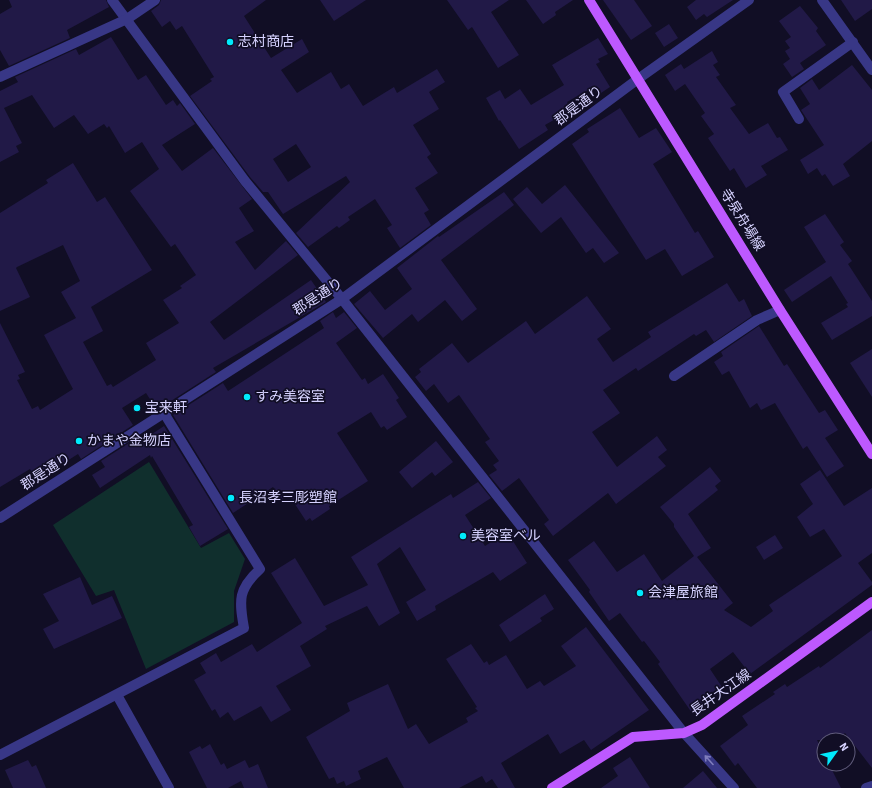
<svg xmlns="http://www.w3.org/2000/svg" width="872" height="788" viewBox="0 0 872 788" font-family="'Source Sans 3','Noto Sans JP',sans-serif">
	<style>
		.green { fill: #102f2d }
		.building { fill: #211947; fill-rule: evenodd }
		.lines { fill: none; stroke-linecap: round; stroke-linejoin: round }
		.minor { stroke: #383786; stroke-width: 10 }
		.major { stroke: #bd59ff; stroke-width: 10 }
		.oneway { stroke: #7f7dbc }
		.poi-dot { fill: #00eafd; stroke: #110e25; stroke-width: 1.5 }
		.labels { text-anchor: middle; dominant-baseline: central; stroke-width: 3.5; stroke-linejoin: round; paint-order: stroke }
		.poi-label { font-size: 14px; fill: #d6d2ff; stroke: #110e25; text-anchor: start }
		.street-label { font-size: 14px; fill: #d6d2ff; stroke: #110e25 }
	</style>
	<rect width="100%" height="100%" fill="#110e25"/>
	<polygon class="green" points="149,462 201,548 229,533 245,559 234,591 234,622 146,669 114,590 96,596 53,525"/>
	<g class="building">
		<polygon points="9,0 106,0 109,7 67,30 70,38 9,66 0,50 0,14 12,7"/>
		<path d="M161,0H266L244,16L271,58L302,39L309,52L281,70L297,93L331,72L341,89L349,84L363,106L394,87L397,93L437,69L445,82L429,92L439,109L413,125L431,154L427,157L438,173L415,188L429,210L424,213L431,225L400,248L387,228L392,225L375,199L348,217L350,220L339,228L337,226L308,247L296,233L350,182L346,176L283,214L268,192H263L250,177L190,96L212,81L210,79L214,77L182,26L176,30L170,21L162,27L151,11L159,5ZM296,144L311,167L288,182L273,159Z"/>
		<polygon points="320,0 366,0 334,21"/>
		<polygon points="447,0 509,0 491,12 519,55 498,68 472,27 468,30"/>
		<polygon points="526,0 573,0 555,12 556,15 543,24"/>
		<polygon points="603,0 634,0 652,26 631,40"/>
		<polygon points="696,0 733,0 707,17 704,14 696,20 687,7"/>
		<polygon points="841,0 872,0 872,9 855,21"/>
		<polygon points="800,6 818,28 816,31 826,45 800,63 804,69 792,77 783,64 790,59 785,51 790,48 785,41 791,37 779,21"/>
		<polygon points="669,24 678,38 664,47 655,33"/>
		<polygon points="111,37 138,80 146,75 166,105 173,100 177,106 180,103 195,124 162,145 182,171 213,148 252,199 239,208 254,231 235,242 255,270 286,241 298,255 210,322 224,340 311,280 326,302 213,368 216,372 157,410 146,393 122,408 133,425 81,459 78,454 37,480 30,469 0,487 0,323 25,372 18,375 20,379 17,380 32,409 38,406 40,410 73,389 44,335 76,318 61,292 80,281 63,245 17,267 16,268 30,297 0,311 0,213 48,183 46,180 73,163 97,202 105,197 152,270 91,307 103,331 83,342 107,386 111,384 113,387 156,360 146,343 179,323 163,300 182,288 180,286 196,275 175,244 171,247 130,191 159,169 142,142 125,153 109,126 107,128 104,124 88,134 74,115 54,128 32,95 4,108 22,143 16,146 19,152 0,162 0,91 18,82 15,77 76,49 79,55"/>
		<polygon points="598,38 608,54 598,59 600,62 596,64 610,87 598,95 593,87 567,102 571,110 545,125 548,130 519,149 500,120 499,121 486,98 500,90 505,99 520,89 531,105 564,85 552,65"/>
		<polygon points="712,51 718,62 713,65 720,75 716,77 736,105 730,108 749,134 768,123 777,138 780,137 788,150 761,166 767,175 746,188 734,168 730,171 708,138 714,134 701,116 705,113 685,84 675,91 665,75 681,64 684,69"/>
		<polygon points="852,65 872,90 872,141 843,164 850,176 833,186 825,174 822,176 817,168 808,174 800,160 824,145 801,110 810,104 800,88 812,79 819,90"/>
		<polygon points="620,108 639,138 656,128 672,152 653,164 695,233 698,231 714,257 682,276 665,249 646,260 572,144 589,132 587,129"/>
		<polygon points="565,185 619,253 604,263 593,248 586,253 561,217 541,233 513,199 527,187 542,204"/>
		<polygon points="504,192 514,205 441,260 477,309 462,321 445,300 418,322 412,314 383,338 354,304 370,291 385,310 412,289 397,268 438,236 439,237"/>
		<polygon points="825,214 844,242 840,245 852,261 848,264 872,301 872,316 832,340 821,323 848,307 846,304 848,303 831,276 792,302 784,290 826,262 804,227"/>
		<polygon points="727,283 739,302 744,299 752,316 714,342 706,330 696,336 694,334 638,371 636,368 603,390 620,413 592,432 617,467 657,436 667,450 658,457 666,466 616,504 608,493 553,536 544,524 549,520 519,478 502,491 489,475 497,470 493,465 499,461 485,442 490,439 459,395 448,403 434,384 426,391 415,377 421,372 419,369 452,343 468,363 526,321 535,334 587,296 611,329 597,339 613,362 651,337 648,332"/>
		<polygon points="333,312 336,318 344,312 357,328 336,343 362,380 365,378 368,384 383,374 399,398 396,400 407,417 387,430 384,426 381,428 371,412 337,433 368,481 329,506 330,509 312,521 310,518 306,521 289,495 282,500 273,487 233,513 173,415 223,383 228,391 324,328 320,321"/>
		<polygon points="759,326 784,366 787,364 819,413 825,410 838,430 825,438 844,466 827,477 807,446 803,449 775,403 761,410 757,403 750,408 729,371 722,375 714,362 723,356 721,352"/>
		<polygon points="872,349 872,397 850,363"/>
		<polygon points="164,426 228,529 200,546 189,527 193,525 152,456 151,458 150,455 100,488 92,475 105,467 101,461 140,436 143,440"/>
		<polygon points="436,441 453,462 435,476 432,472 412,488 399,472"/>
		<polygon points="710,467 721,481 715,486 718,490 688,514 711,548 697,557 733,603 724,610 751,627 773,611 769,605 842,556 824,529 810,537 797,517 813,504 800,484 820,470 844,506 872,488 872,553 858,563 872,582 872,585 750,674 733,652 710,669 724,690 692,713 658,664 660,662 644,641 642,642 620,613 609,621 589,592 590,590 568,560 594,541 617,572 644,554 662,581 694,556 674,527 674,524 660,507"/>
		<polygon points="478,482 491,498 465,515 485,546 507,532 527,563 500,581 493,572 435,606 436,610 417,621 406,602 426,590 400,547 377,564 400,613 379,626 367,606 325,626 327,629 300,646 311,666 276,686 291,710 271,722 261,706 234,721 228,712 220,718 215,709 212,711 194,680 206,673 200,663 216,653 221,662 252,644 257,652 302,623 271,573 295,558 324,606 368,585 351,557 451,494 453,498"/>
		<polygon points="775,535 783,548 764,560 756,547"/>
		<polygon points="80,577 92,605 112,596 122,618 54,649 43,629 59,621 43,594"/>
		<polygon points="545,594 554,609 540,618 542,621 510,642 499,625"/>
		<polygon points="586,627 649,710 591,750 584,740 560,754 548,734 501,763 515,788 498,788 492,779 486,783 482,776 459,788 404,788 387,757 358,771 361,779 346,786 344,781 337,784 334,777 329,779 306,737 350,711 347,703 388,684 408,729 416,724 429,744 468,722 466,718 478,711 475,708 477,707 446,659 471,644 484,663 487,661 489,665 506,655 527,689 540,681 544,686 576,666 561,646"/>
		<polygon points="872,630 872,768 845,733 835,740 817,740 824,754 824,764 829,764 841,788 757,788 738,763 735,766 720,746 748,725 742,716 775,694 773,692 785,684 787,687 819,666 820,668"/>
		<polygon points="210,744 221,765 224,763 227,769 245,760 249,768 258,764 268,788 244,788 241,781 228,788 207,788 189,752 200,746 202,749"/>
		<polygon points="630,757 650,788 601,788 618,776 613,768"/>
		<polygon points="28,760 32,767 36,765 46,788 13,788 5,770"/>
		<polygon points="703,771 717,788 683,788"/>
	</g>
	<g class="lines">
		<g class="minor">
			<polyline points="112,0 245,181 342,299 684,733 734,788"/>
			<polyline points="822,0 872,70"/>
			<polyline points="0,77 127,19 155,0"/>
			<polyline points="799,119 783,92 853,42"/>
			<polyline points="674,376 757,320 780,310"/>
			<polyline points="0,518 342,299 638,79 749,0"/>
			<polyline points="117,695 169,788"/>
			<path d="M0,755L244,628C239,600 238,589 260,569L164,413"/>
			<polyline points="866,788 872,786"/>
		</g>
		<g class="major">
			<polyline points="589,0 780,310 872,454"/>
			<polyline points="552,788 633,737 684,733 702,725 872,602"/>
		</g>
	</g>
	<defs><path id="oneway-shaft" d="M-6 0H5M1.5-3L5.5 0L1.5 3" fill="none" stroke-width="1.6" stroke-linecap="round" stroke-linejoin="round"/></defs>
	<use class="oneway" href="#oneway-shaft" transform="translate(709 760) rotate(-132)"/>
	<g class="poi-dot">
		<circle cx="230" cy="42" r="4"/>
		<circle cx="247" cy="397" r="4"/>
		<circle cx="137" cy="408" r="4"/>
		<circle cx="79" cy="441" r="4"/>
		<circle cx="231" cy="498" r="4"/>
		<circle cx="463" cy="536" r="4"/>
		<circle cx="640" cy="593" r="4"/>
	</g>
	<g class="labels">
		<g class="poi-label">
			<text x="238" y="42">志村商店</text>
			<text x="255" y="397">すみ美容室</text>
			<text x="145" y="408">宝来軒</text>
			<text x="87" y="441">かまや金物店</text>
			<text x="239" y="498">長沼孝三彫塑館</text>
			<text x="471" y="536">美容室ベル</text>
			<text x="648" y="593">会津屋旅館</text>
		</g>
		<g class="street-label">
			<text transform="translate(579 106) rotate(-37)">郡是通り</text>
			<text transform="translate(742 220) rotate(58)">寺泉舟場線</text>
			<text transform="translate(318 297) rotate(-33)">郡是通り</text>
			<text transform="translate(46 472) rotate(-33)">郡是通り</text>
			<text transform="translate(721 693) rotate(-35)">長井大江線</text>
		</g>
	</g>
	<g transform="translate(836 752) rotate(57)"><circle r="19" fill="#110e25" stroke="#605c7c"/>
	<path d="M0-3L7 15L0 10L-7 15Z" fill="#00eafd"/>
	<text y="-6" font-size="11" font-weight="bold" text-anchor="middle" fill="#d6d2ff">N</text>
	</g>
</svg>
